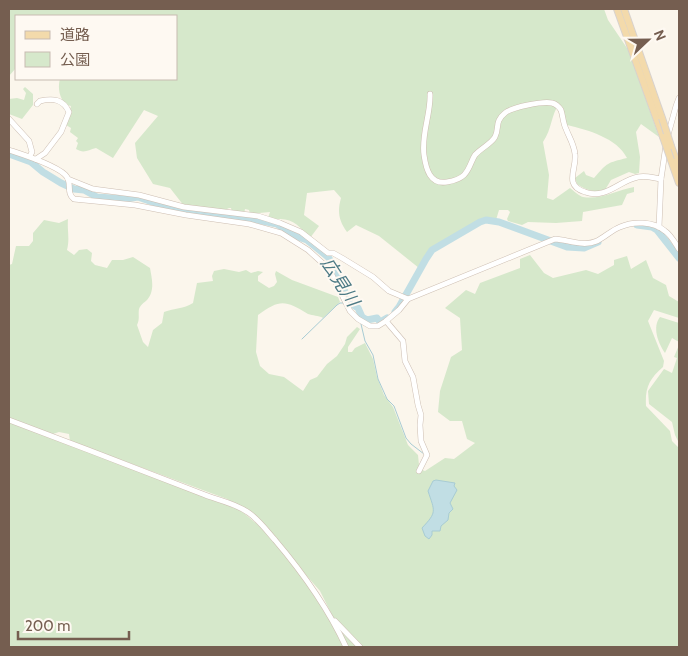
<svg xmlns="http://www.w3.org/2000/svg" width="688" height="656" viewBox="0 0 688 656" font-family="Cabin,'Noto Sans JP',sans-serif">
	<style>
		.green { fill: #d6e8cb }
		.water { fill: #c1dee4; stroke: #a8ccd4 }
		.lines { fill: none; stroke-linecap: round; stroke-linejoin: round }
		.stream { stroke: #a8ccd4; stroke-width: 1 }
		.river { stroke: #c1dee4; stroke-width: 7 }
		.minor-casing { stroke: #cdbeb2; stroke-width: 6 }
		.major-casing { stroke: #d8d2ce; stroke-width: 8 }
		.minor { stroke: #fff; stroke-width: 5 }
		.major { stroke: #f3daab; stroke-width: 6 }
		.major-bridge-casing { stroke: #d8d2ce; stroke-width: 8; stroke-linecap: butt }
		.major-bridge { stroke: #f3daab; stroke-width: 6 }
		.labels { text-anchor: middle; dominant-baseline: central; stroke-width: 4; stroke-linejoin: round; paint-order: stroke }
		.water-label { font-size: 18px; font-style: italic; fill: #4c7a85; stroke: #fef9f2 }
	</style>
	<rect width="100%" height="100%" fill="#fbf6ec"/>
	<g class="green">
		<path d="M9,9H604L608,20L629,51L659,137L641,124L636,132L640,157L639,173L635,174L629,172L611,180L605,190C594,193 586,190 577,184L575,178L584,171L586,175L594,178C608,162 607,163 627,158C617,138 588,130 567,125L562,107L559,104C551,115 552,129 543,142L549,175L547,198L553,200L570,188C574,191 579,196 583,197C601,200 617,190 634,187V192L627,194L622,205L583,212L582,221L556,223L528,222L522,225L508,221L507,219L510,212L508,210H499L496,220L486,218L480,221L432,249L419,268L379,236L356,225L347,232C339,221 337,212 341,198L334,190L307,193L304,215L319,226L310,238C300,227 293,218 278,219L277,221L268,218L270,212L250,214L249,210L245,209L244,214L232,212L231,208H229L225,210L205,207L199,215L188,211L170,188L153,184L137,158L135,143L158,116L144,110L113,158L96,148C88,150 84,154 76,149L78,143L76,141L78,138L70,132L71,128L66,125L71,106C60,104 57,88 60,79H176V16H16V68L9,76V91Z"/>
		<polygon points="25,87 33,94 33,105 22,119 9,114 9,99 17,98 24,100 26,93 23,89"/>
		<path d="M68,219C67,230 70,239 67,250L74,255L79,250L87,249L92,253L91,261L95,265L107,268L112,260H123L133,257L150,268C152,279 155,291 147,300C144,303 141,304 139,309C138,315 140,319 137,325L143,342L148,347L153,330L162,323L164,312C175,308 183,309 193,303L197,283L213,281L212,276L214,271L224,269L239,272L246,270L251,273L258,271L263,272L258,276V281L269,288L274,286L277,282L275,274L276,271L292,280L338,297L340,302L323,318C318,315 313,316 308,314C285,300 280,299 258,315L256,352L260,366L269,374L284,377L303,391L310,380L317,377L327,364L337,356L345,344L347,337L357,327L360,329L348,347V352H352L355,348L365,343L373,359L377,377L384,395L393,407L408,445L418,455L419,465L422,470L425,471L445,458L454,459L475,443L467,439L462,421H450L438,412L440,391L451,357L462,350L460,318L445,308L466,290L475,294L480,283L520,268V259L530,255L544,273L553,278L586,270L598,274L614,265V260L627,256L631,269L646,260L653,278L666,285L669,296L679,302V318L654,310L648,321L664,361L663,367C649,379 645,388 646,406L670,431L672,441L679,448V647H348L320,591L251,512L227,499L70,441L69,434L59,432L53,434L9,418V265L12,264L16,246H29L33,241V233L44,220L59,223Z"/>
		<path d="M660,317L679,323V342L672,338L665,353C658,343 652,327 660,317Z"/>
		<polygon points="679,345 679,443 675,435 672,422 649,404 648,391 664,369 672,373 677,358 674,357"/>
		<polygon points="9,422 240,510 268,533 302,576 331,621 344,647 9,647"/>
	</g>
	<path class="water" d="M436,480L455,483L454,486L457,490L450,503L453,509L449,513L448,520L441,526L440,531H432V535L429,539L425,536L422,528C437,512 435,512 428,491L433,481Z"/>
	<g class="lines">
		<g class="stream">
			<polyline points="361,324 365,341 373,355 378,379 387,399 394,406 406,438 411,444 424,454"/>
			<polyline points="302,339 337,305 340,303 344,303"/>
		</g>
		<g class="river">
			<polyline points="9,154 31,162 43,172 61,183 74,189 84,190 97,197 125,199 138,197 178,211 189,209 209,214 220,214 247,218 277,224 295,236 307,240 328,257 334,266 336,272 350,303 358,308 362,317 367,320 377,318 380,322 387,318"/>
			<polyline points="637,225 652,227 657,230 679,258"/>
			<polyline points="395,312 399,307 426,259 432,250 480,222 486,220 499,222 567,247 584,248 598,242"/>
		</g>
		<defs>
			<g id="minor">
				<path d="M430,94C431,114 421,134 424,155C426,169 430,185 447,182C453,181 460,179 464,175C470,169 471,161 475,155C481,148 491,144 495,137C500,127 494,122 505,113C512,107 543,101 552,103C556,104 559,107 561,110C563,116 563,123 566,129C569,137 574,144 575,154C577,169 563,185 585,192C606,200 620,180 638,177C646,175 653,178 661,179"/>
				<polyline points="9,119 29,141 32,152 30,156"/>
				<polyline points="668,135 676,106 679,98"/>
				<path d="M9,150C21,154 60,166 67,177C72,185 66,193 74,199L135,205L186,215L249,224L281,233L308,250L329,269L350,311L358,319L370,326H378L386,321L399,310L408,299L555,239C569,240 583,247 597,241C605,237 612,230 620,227C633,221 653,221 665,231C671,235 675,243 679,249"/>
				<path d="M36,159L45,153L61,132L69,112C63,99 53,98 40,101L37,104"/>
				<polyline points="68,179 93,189 139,195 184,207 258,216 280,223 301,232 328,253 333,253 342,258 373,277 389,291 408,299"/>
				<polyline points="659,227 661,179 666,145"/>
				<polyline points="386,321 403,341 405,361 413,377 418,405 421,415 420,425 421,441 427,455 419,471"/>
				<path d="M9,420C73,444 136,468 200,493C216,500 234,502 249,513C259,520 267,531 275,540C303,573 328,608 346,647"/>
				<polyline points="335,621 360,647"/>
			</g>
			<g id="major">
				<polyline points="617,9 663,137"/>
				<polyline points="624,9 662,118"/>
				<polyline points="671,146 679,168"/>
				<polyline points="671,160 679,183"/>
			</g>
		</defs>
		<use href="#minor" class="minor-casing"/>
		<use href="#major" class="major-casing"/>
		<use href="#minor" class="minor"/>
		<use href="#major" class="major"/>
		<defs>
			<g id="major-bridge">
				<polyline points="662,118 671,146"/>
				<polyline points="663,137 671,160"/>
			</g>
		</defs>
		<use href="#major-bridge" class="major-bridge-casing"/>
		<use href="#major-bridge" class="major-bridge"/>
	</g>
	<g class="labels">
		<g class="water-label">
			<text transform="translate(340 282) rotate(57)">広見川</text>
		</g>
	</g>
	<rect width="688" height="656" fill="none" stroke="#755e50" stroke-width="20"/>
	<rect x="15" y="15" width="162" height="65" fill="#fef9f2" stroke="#c7bbb1"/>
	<rect x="25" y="31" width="25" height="8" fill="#f3daab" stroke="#c7bbb1"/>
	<text x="60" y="40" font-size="15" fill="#755e50">道路</text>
	<rect x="25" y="52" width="25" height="15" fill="#d6e8cb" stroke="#c7bbb1"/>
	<text x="60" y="65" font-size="15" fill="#755e50">公園</text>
	<g transform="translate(648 40) rotate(68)" stroke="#fef9f2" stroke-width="4" paint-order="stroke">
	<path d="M0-4L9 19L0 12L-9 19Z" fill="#755e50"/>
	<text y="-8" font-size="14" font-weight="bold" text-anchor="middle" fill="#755e50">N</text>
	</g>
	<path d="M18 631v8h111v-8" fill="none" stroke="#755e50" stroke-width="2.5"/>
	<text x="25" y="631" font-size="15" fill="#755e50" stroke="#fef9f2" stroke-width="4" paint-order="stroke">200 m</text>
</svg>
